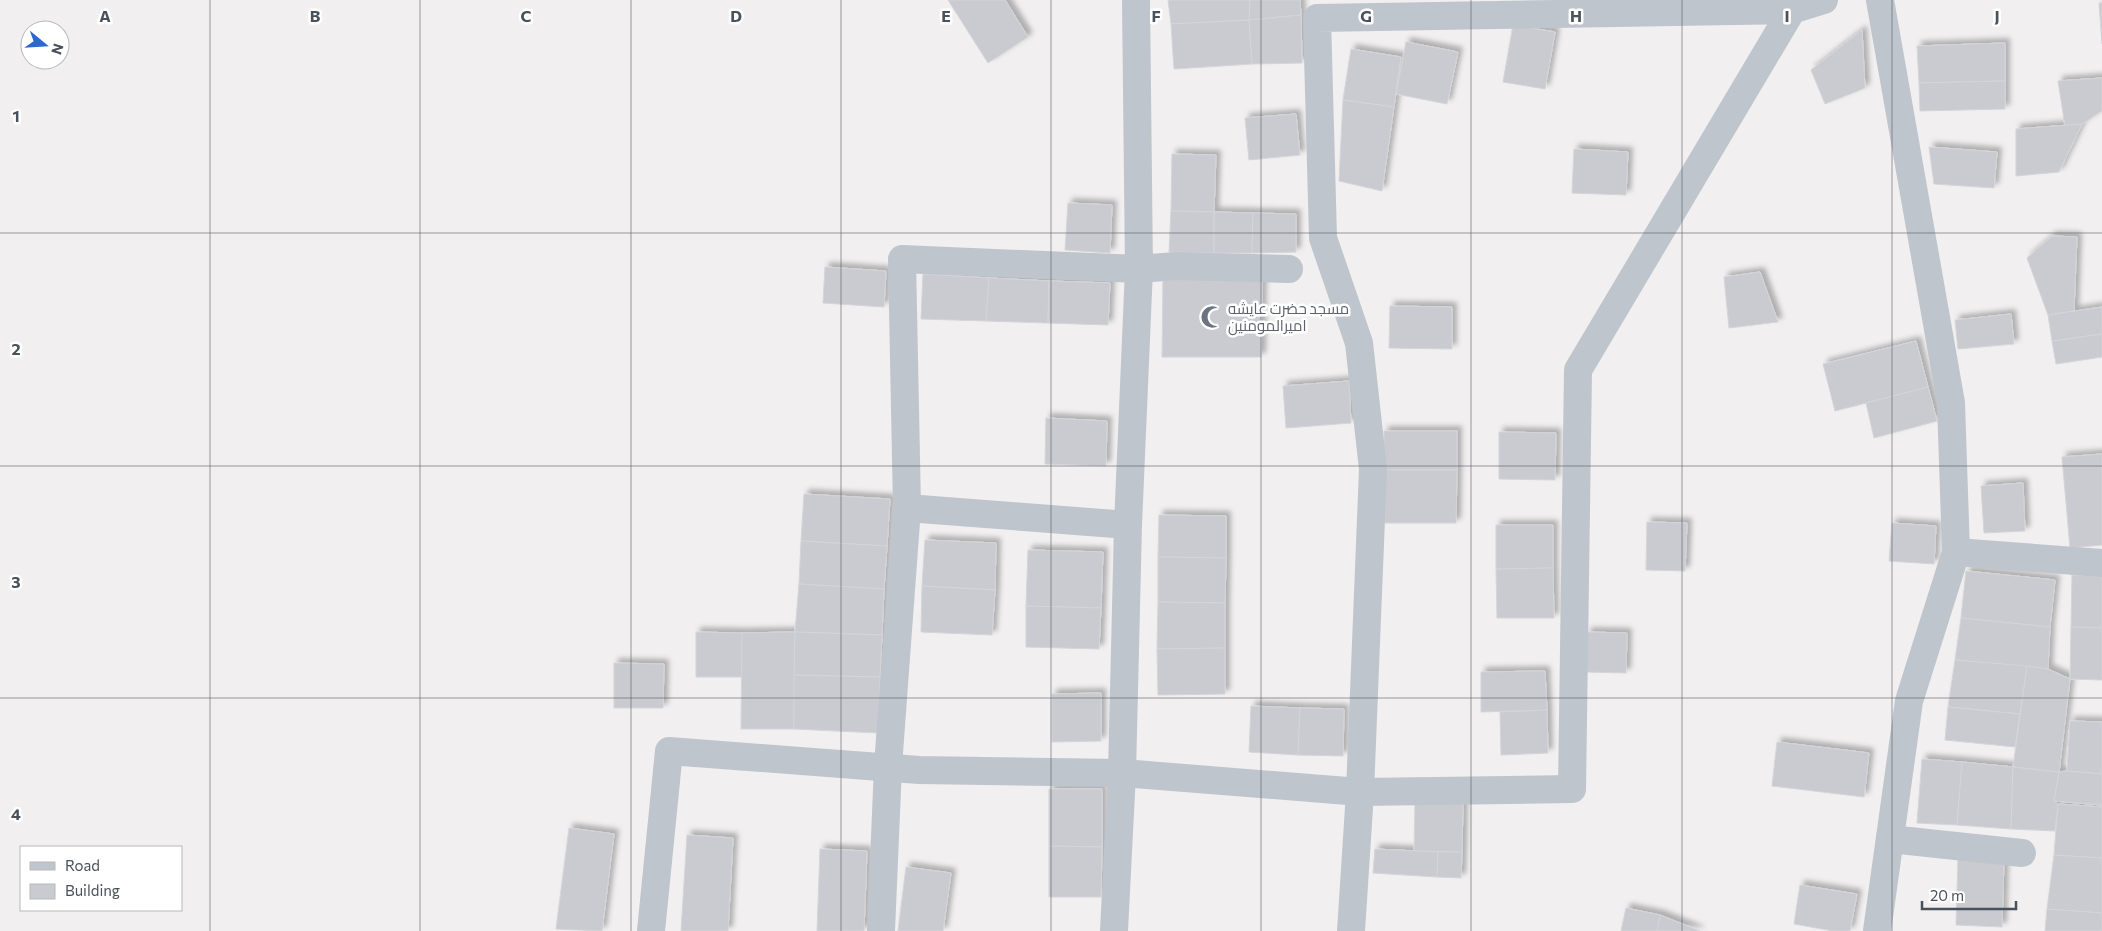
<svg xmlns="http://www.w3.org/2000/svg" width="2102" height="931" viewBox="0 0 2102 931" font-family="Commissioner,Cairo,sans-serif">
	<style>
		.building { fill: #c9cbd1; stroke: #d3d5d9; filter: url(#shadow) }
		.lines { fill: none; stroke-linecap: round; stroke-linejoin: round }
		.minor { stroke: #bfc5cc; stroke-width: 28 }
		.grid { fill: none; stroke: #49515a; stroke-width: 1; stroke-opacity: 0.55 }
		.labels { text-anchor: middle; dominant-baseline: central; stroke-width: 5; stroke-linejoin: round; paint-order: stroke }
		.worship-label { font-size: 15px; fill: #5b616d; stroke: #fff; text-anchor: start }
		.grid-label { font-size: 16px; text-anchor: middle; font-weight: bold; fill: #49515a; stroke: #fff; stroke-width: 5; stroke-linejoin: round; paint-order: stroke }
	</style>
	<defs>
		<filter id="shadow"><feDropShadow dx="4.5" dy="-4.5" stdDeviation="2.5" flood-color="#0004"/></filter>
	</defs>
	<rect width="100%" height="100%" fill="#f1efef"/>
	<g class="building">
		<polygon points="948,0 1005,0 1028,37 988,63"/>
		<polygon points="1168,0 1250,0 1249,20 1171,24"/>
		<polygon points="1250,0 1300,0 1301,15 1249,20"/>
		<polygon points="2099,3 2102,3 2102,44"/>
		<polygon points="1301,15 1302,63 1252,64 1249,20"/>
		<polygon points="1249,20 1252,64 1174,69 1171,24"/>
		<polygon points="1513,25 1555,32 1545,89 1503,82"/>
		<polygon points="1862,30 1865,88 1825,104 1811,70"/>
		<polygon points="1406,42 1458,52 1447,104 1396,94"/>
		<polygon points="2005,43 2005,81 1919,83 1917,46"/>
		<polygon points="1351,49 1401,57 1394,107 1343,100"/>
		<polygon points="2102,78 2102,111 2082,124 2065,126 2058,81"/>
		<polygon points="2005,81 2005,109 1920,111 1919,83"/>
		<polygon points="1343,100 1394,107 1382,191 1339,181"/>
		<polygon points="1296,114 1300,155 1249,160 1245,118"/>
		<polygon points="2082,124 2059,172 2016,176 2016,129"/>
		<polygon points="1929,147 1997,152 1994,188 1934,184"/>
		<polygon points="1574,149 1628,152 1626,195 1572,193"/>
		<polygon points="1172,154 1216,155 1214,212 1171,211"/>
		<polygon points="1068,203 1112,205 1110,253 1065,250"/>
		<polygon points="1171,211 1214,212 1214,253 1169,252"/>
		<polygon points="1214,212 1253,213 1252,253 1214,253"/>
		<polygon points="1253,213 1296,214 1296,252 1252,253"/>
		<polygon points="2052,236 2077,237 2074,311 2048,315 2027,258"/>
		<polygon points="825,267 886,271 884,307 823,303"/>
		<polygon points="1760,272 1778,322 1729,328 1724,277"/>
		<polygon points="923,274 989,278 986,321 921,319"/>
		<polygon points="1163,276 1262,277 1261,357 1162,357"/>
		<polygon points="989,278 1049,281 1048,323 986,321"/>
		<polygon points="1049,281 1110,283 1108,325 1048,323"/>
		<polygon points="1390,306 1452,307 1452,349 1389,348"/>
		<polygon points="2102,307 2102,334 2052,341 2048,315"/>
		<polygon points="2011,314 2014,344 1958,349 1955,320"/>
		<polygon points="2102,334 2102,357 2056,364 2052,341"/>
		<polygon points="1916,341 1928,387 1835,411 1823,364"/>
		<polygon points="1349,381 1351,423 1286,428 1283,386"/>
		<polygon points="1928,387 1937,421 1874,438 1866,403"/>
		<polygon points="1046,418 1107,421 1106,466 1045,464"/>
		<rect x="1384" y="431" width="73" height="39"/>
		<polygon points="1499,432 1556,433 1555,480 1499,479"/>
		<polygon points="2102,454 2102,545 2070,548 2062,457"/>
		<polygon points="1384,470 1457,470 1456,523 1385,523"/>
		<polygon points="2023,483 2025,531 1984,533 1981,486"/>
		<polygon points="804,494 890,499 887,546 801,541"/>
		<polygon points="1159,515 1226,516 1226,558 1158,557"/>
		<polygon points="1647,522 1687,523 1685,571 1646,570"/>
		<polygon points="1892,523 1936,526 1934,564 1889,561"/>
		<polygon points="1496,525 1553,525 1553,568 1496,569"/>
		<polygon points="925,540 996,543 995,590 922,586"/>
		<polygon points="801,541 887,546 884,589 799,584"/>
		<polygon points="1028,550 1103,552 1101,608 1026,606"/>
		<polygon points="1158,557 1226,558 1225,603 1158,602"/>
		<polygon points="1553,568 1554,618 1497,618 1496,569"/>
		<polygon points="1966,571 2055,580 2050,627 1961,618"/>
		<polygon points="2072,575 2102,576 2102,628 2071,627"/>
		<polygon points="799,584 884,589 882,635 795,632"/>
		<polygon points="922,586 995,590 992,635 921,632"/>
		<polygon points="1158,602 1225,603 1225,648 1157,649"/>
		<polygon points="1026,606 1101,608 1099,649 1026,647"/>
		<polygon points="1961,618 2050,627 2048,669 1955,660"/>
		<polygon points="2071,627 2102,628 2102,680 2070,679"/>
		<polygon points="696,632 742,633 742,677 696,677"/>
		<polygon points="795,632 794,729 741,729 742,633"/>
		<polygon points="795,632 882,635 880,677 794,675"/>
		<polygon points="1587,632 1627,633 1626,673 1586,672"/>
		<polygon points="1225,648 1225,694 1158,695 1157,649"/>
		<polygon points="1955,660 2027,666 2020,714 1948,707"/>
		<polygon points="614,663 664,664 663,708 614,708"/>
		<polygon points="2027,666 2048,669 2070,679 2059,772 2013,767"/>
		<polygon points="1545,671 1547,710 1481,712 1481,672"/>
		<polygon points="794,675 880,677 878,733 794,729"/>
		<polygon points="1101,693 1101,741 1052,742 1052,694"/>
		<polygon points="1251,706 1300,708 1298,755 1249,752"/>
		<polygon points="1948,707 2020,714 2015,747 1945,740"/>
		<polygon points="1300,708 1344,709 1343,756 1298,755"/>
		<polygon points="1547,710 1548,753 1501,755 1500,712"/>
		<polygon points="2070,721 2102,722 2102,774 2067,771"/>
		<polygon points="1777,742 1869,753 1864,797 1772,786"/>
		<polygon points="1922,759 1962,762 1957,825 1917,823"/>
		<polygon points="1962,762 2013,767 2011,829 1957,825"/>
		<polygon points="2013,767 2059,772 2054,801 2058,804 2055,831 2011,829"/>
		<polygon points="2067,771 2102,774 2102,805 2054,801 2059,772"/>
		<polygon points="1049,789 1102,789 1102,847 1049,846"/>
		<polygon points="1415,802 1463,803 1462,852 1414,851"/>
		<polygon points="2058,804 2102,807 2102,858 2054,855"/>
		<polygon points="569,828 614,834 602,931 556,929"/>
		<polygon points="687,835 733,838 728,931 681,931"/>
		<polygon points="1049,846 1102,847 1101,897 1049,897"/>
		<polygon points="820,849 867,851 864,931 817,931"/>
		<polygon points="1375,849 1438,852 1437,877 1373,873"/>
		<polygon points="1438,852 1462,852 1461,878 1437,877"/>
		<polygon points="2054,855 2102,858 2102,913 2047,909"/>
		<polygon points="1958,859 2004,860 2002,927 1956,925"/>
		<polygon points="906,867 951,873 943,931 898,931"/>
		<polygon points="1800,885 1857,894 1850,931 1833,931 1794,924"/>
		<polygon points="1626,908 1660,915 1657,931 1621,931"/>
		<polygon points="2047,909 2102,913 2102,931 2045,931"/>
		<polygon points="1660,915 1700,931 1657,931"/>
	</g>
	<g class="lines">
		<g class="minor">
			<polyline points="1136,0 1139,269 1176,266 1289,269"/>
			<polyline points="1956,552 2102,563"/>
			<polyline points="1890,839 2022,853"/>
			<polyline points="651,931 669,751 919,770 1122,773 1360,792 1572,789 1578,370 1792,10 1824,0"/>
			<polyline points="881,931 888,766 907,508"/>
			<polyline points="1114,931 1122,773 1128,525 1139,269 902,259 907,508 1128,525"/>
			<polyline points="1351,931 1360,792 1373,469 1359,343 1323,238 1317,18 1792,10 1795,0"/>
			<polyline points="1877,931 1909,701 1956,552 1951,403 1880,0"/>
		</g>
	</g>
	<path class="grid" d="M210,0V931M420,0V931M631,0V931M841,0V931M1051,0V931M1261,0V931M1471,0V931M1682,0V931M1892,0V931M0,233H2102M0,466H2102M0,698H2102"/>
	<defs>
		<symbol id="mosque-bare" viewBox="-9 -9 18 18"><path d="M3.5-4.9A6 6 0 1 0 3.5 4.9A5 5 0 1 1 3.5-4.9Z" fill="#6b7280" stroke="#fff" stroke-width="2.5" paint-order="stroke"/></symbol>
	</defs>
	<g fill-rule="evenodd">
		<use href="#mosque-bare" x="1196" y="301" width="32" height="32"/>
	</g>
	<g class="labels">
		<g class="worship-label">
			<text x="1228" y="308">مسجد حضرت عایشه<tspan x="1228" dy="17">امیرالمومنین</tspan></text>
		</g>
	</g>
	<g class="grid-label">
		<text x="105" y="22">A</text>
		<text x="315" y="22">B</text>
		<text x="526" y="22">C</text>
		<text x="736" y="22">D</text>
		<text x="946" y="22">E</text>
		<text x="1156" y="22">F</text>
		<text x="1366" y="22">G</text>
		<text x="1576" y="22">H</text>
		<text x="1787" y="22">I</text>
		<text x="1997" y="22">J</text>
		<text x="16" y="122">1</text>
		<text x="16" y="355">2</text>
		<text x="16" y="588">3</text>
		<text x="16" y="820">4</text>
	</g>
	<rect x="20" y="846" width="162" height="65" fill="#ffffff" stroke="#b6b9bd"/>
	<rect x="30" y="862" width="25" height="8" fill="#bfc5cc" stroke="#b6b9bd"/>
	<text x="65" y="871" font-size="15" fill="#49515a">Road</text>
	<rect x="30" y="884" width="25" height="15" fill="#c9cbd1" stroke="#b6b9bd"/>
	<text x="65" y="896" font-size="15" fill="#49515a">Building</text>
	<g transform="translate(45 45) rotate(108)"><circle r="24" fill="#ffffff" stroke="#b6b9bd"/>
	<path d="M0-4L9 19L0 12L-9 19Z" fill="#2c68ce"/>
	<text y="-8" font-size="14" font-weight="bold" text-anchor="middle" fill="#49515a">N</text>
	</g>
	<path d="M1922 901v8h94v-8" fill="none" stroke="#49515a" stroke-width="2.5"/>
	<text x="1930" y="901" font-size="15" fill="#49515a" stroke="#ffffff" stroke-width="4" paint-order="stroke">20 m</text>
</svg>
